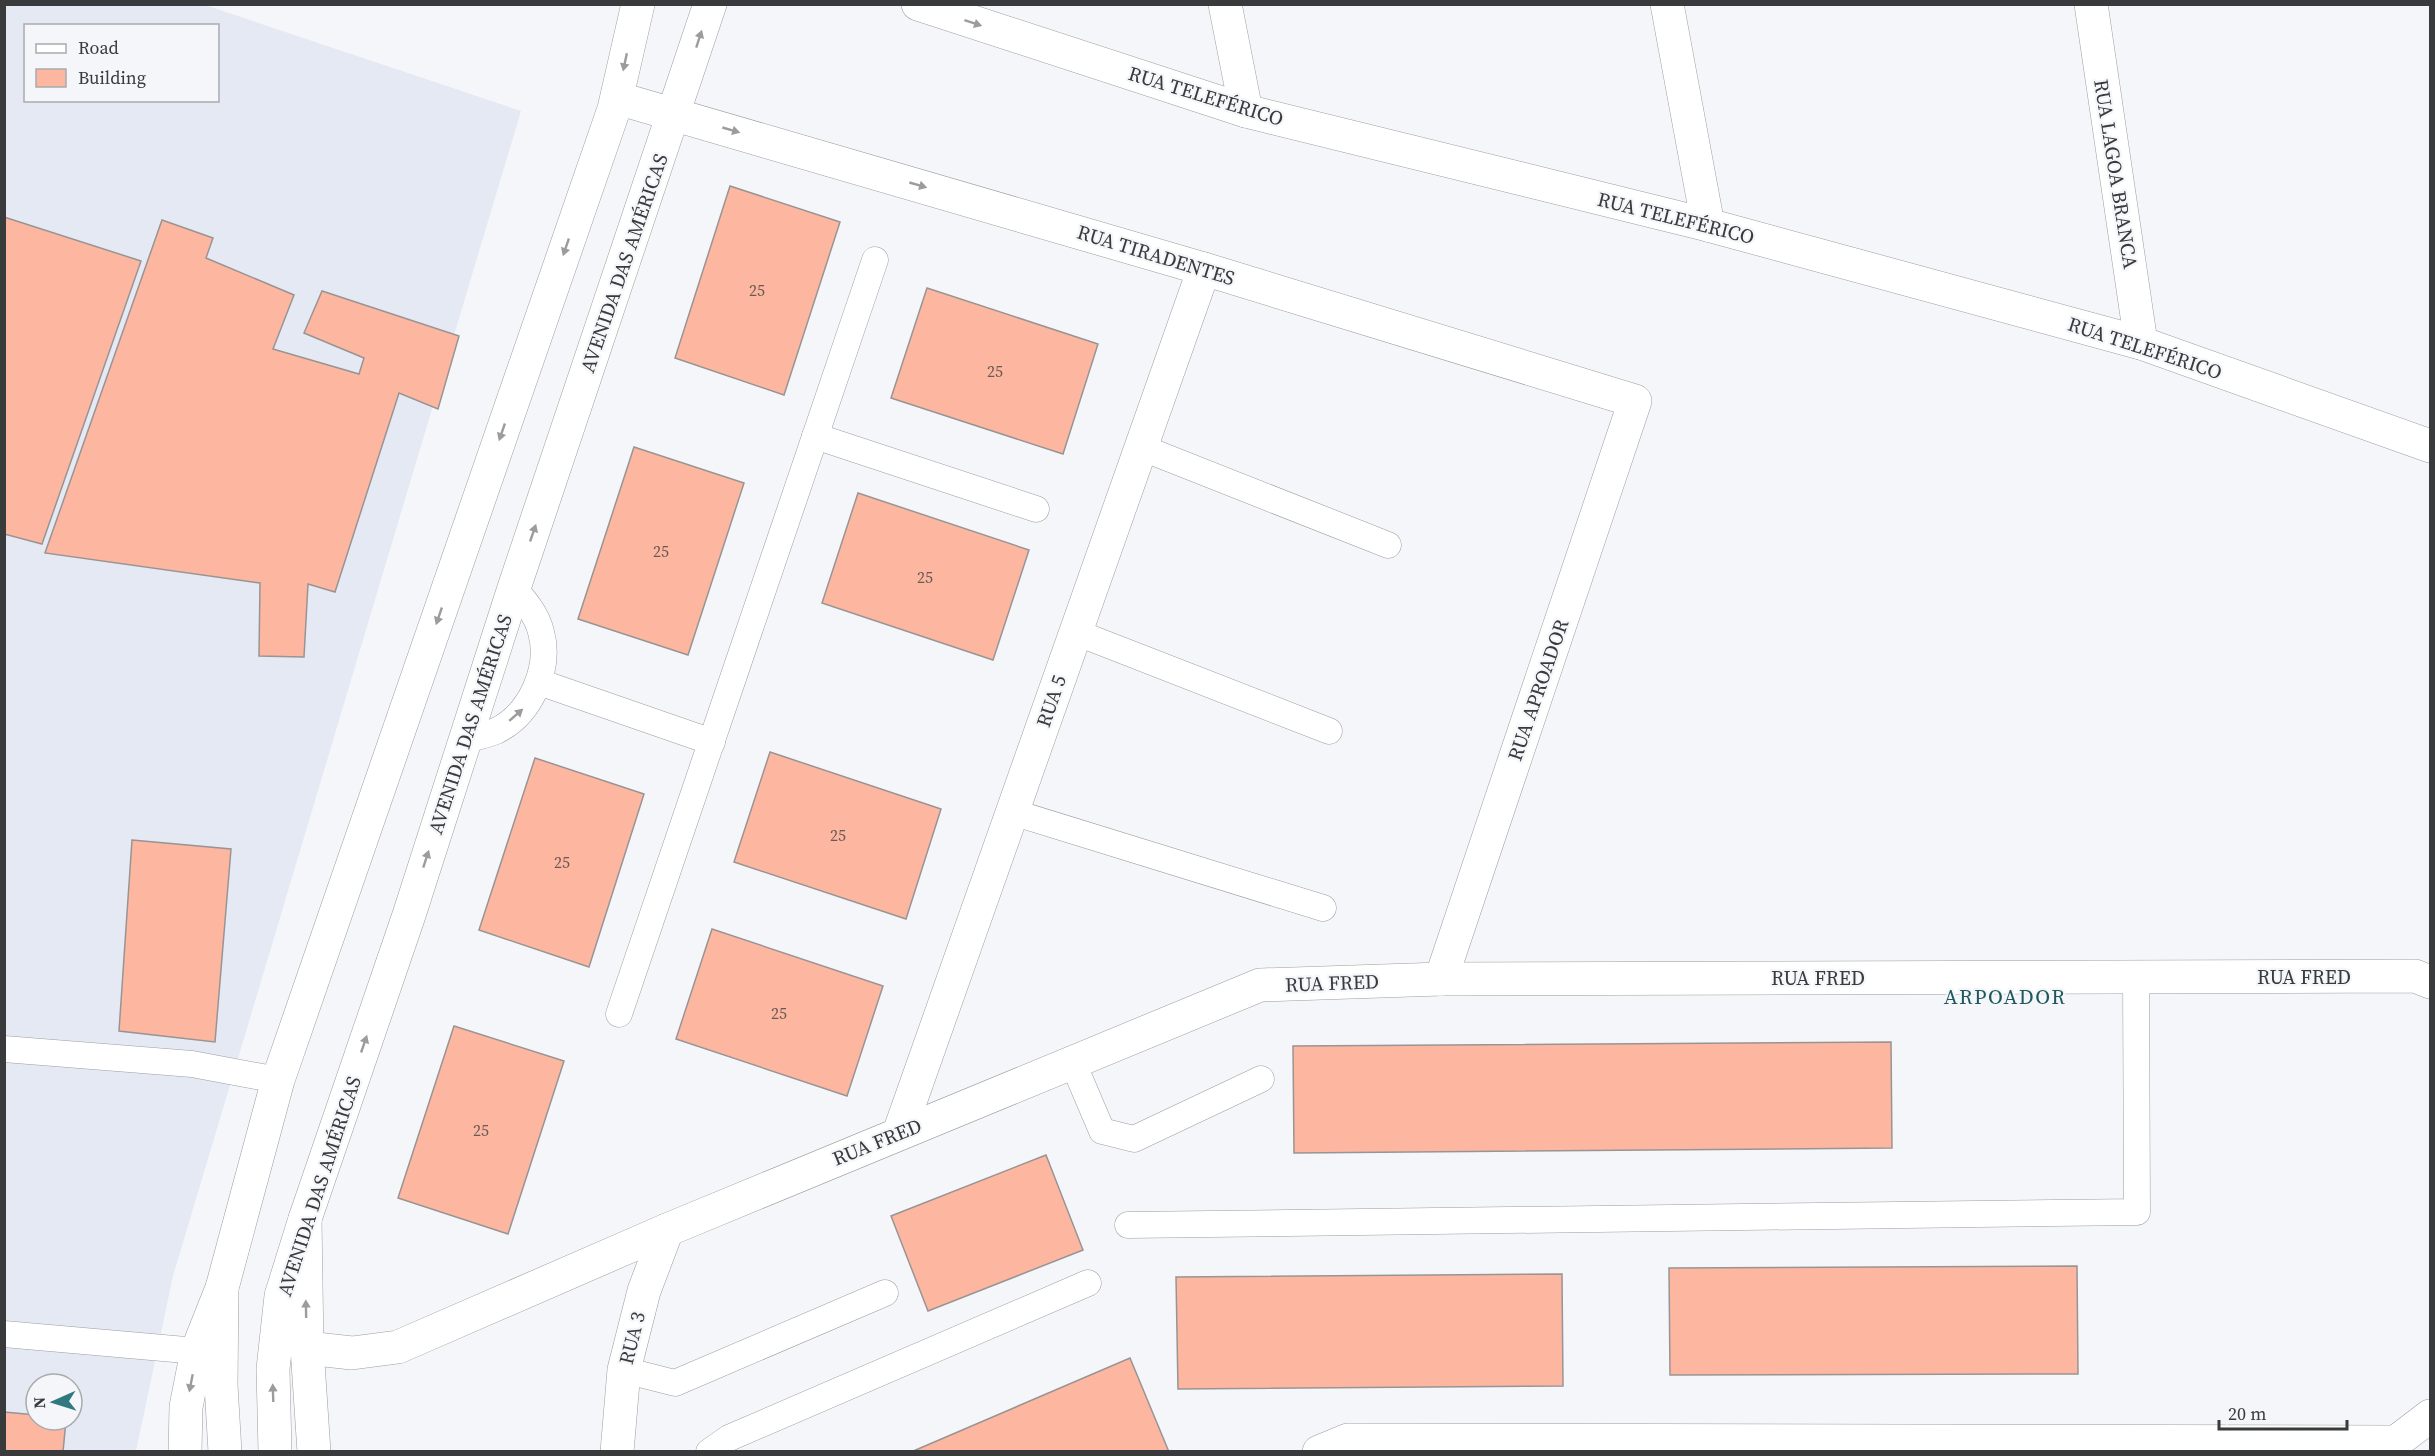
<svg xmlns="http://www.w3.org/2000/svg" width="2435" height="1456" viewBox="0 0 2435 1456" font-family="'Source Serif 4',serif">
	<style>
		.built { fill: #e4e9f4; fill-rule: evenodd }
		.building { fill: #fdb7a1; stroke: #999493; stroke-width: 1.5 }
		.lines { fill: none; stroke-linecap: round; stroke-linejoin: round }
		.lane-casing { stroke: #9c9ea1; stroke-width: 27 }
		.street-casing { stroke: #9c9ea1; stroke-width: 34 }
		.secondary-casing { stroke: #9c9ea1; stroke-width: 34 }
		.primary-casing { stroke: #9c9ea1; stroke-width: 34 }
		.lane { stroke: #fff; stroke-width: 26 }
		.street { stroke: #fff; stroke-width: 33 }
		.secondary { stroke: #fff; stroke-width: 33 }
		.primary { stroke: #fff; stroke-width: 33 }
		.oneway { fill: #9c9c9d }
		.labels { text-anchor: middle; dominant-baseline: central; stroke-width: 4.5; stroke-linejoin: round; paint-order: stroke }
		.number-label { font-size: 16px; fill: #6a5954 }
		.street-label { font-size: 20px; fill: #393a3b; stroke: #f4f6f9 }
		.neighbourhood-label { font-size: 21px; letter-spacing: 1.5px; fill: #1e585d; stroke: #f4f6f9 }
	</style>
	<rect width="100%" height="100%" fill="#f4f6f9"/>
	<path class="built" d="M5,5H205L521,111L173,1276L136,1451L5,1452ZM26,26H218V100H26ZM36,1384H72V1420H36Z"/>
	<g class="building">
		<polygon points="730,186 840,222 784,395 675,358"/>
		<polygon points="4,217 141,261 42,544 4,534"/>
		<polygon points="162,220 213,238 206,258 294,295 273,349 359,374 364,358 304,333 322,291 459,336 438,409 399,393 335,592 308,584 304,657 259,656 260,583 45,553"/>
		<polygon points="927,288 1098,344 1063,454 891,398"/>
		<polygon points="634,447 744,483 688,655 578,619"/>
		<polygon points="858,493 1029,550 993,660 822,603"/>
		<polygon points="770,752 941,809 906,919 734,862"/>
		<polygon points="535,758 644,794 589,967 479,930"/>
		<polygon points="132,840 231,849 215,1042 119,1031"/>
		<polygon points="712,929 883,986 847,1096 676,1039"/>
		<polygon points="454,1026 564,1061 508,1234 398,1198"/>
		<polygon points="1891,1042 1892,1148 1294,1153 1293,1046"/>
		<polygon points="1046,1155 1083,1250 928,1311 891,1216"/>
		<polygon points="2077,1266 2078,1374 1670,1375 1669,1268"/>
		<polygon points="1562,1274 1563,1386 1178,1389 1176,1277"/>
		<polygon points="1130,1358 1169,1452 911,1452"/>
		<polygon points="4,1412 36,1415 36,1420 66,1420 63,1452 4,1452"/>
	</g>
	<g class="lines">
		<defs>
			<g id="lane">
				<polyline points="815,436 1036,509"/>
				<polyline points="1140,447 1388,545"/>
				<polyline points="1075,632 1329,731"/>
				<polyline points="539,682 712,742"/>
				<path d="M465,740C475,737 487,735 496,731C531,714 551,668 541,632C537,615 525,601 514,588"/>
				<polyline points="1012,812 1323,908"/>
				<polyline points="619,1014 875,260"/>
				<polyline points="4,1049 192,1064 278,1080"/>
				<polyline points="1073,1063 1102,1131 1134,1139 1261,1079"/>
				<polyline points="1128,1225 2137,1212 2136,977"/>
				<polyline points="4,1334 197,1351"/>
				<polyline points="624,1370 675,1383 885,1293"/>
				<polyline points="709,1452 729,1438 1088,1283"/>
			</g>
			<g id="street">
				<polyline points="1667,4 1708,225"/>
				<polyline points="2091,4 2141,343"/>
				<polyline points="617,98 1204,269 1635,401 1441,979"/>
				<polyline points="899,1133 1204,269"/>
				<polyline points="307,1348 352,1353 398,1347 667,1230 1260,985 1441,979 2415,976 2430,982"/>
				<polyline points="617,1452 624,1370 644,1291 667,1230"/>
				<polyline points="1319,1452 1348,1440 2396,1442 2430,1416"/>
			</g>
			<g id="secondary">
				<polyline points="918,4 1246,111 1708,225 2141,343 2430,446"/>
				<polyline points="1225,4 1246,111"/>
				<polyline points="225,1452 221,1385 222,1288 278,1080 614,109 638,4"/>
				<polyline points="275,1452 273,1369 281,1296 305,1219 409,915 514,588 710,4"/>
			</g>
			<g id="primary">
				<polyline points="305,1219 307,1348 314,1452"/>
				<polyline points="185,1452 186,1407 197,1351 222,1288"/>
			</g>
		</defs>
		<use href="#lane" class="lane-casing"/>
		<use href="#street" class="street-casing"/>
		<use href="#secondary" class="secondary-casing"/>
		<use href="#primary" class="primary-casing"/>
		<use href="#lane" class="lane"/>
		<use href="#street" class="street"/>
		<use href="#secondary" class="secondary"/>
		<use href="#primary" class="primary"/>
	</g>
	<defs><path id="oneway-solid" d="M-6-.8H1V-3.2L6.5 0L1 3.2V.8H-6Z" transform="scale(1.5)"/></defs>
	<g class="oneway">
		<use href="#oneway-solid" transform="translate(973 23) rotate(18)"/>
		<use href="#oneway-solid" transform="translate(699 39) rotate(-72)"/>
		<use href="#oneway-solid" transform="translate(625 62) rotate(102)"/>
		<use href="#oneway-solid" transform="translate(731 130) rotate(16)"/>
		<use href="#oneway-solid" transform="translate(918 185) rotate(16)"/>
		<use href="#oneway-solid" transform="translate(566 247) rotate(109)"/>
		<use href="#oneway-solid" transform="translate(502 432) rotate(109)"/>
		<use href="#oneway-solid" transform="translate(533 533) rotate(-71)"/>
		<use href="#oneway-solid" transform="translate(439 616) rotate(109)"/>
		<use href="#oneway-solid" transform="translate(516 715) rotate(-41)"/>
		<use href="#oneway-solid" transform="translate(426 859) rotate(-72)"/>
		<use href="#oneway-solid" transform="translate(364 1044) rotate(-71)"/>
		<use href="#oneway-solid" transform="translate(306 1309) rotate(-91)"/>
		<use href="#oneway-solid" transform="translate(191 1383) rotate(101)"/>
		<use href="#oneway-solid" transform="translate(273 1393) rotate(-92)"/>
	</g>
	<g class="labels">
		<g class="number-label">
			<text x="757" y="290">25</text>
			<text x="995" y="371">25</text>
			<text x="661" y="551">25</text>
			<text x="925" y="577">25</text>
			<text x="838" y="835">25</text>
			<text x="562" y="862">25</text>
			<text x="779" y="1013">25</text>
			<text x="481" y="1130">25</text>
		</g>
		<g class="street-label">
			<text transform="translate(1206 96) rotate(17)">RUA TELEFÉRICO</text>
			<text transform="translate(2116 174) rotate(81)">RUA LAGOA BRANCA</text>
			<text transform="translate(1676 218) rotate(14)">RUA TELEFÉRICO</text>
			<text transform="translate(1156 255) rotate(17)">RUA TIRADENTES</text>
			<text transform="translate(624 263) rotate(-71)">AVENIDA DAS AMÉRICAS</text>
			<text transform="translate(2145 348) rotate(18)">RUA TELEFÉRICO</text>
			<text transform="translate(1538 690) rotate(-71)">RUA APROADOR</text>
			<text transform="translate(1051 701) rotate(-71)">RUA 5</text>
			<text transform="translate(470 724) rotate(-72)">AVENIDA DAS AMÉRICAS</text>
			<text x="2304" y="977">RUA FRED</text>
			<text x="1818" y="978">RUA FRED</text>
			<text transform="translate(1332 983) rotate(-2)">RUA FRED</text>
			<text transform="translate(877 1142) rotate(-22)">RUA FRED</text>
			<text transform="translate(319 1186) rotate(-72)">AVENIDA DAS AMÉRICAS</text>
			<text transform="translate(632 1338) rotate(-76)">RUA 3</text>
		</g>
		<g class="neighbourhood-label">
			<text x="2005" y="996">ARPOADOR</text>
		</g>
	</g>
	<rect width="2435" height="1456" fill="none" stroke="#393a3b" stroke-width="12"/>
	<rect x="24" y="24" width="195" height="78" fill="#f4f6f9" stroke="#a9abad" stroke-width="1.5"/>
	<rect x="36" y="44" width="30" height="9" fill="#ffffff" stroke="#a9abad" stroke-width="1.5"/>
	<text x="78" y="54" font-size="18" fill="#393a3b">Road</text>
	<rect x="36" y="69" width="30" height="18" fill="#fdb7a1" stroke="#a9abad" stroke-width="1.5"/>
	<text x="78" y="84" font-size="18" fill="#393a3b">Building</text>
	<g transform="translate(54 1402) rotate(267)"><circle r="28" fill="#f4f6f9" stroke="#a9abad" stroke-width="1.5"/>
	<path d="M0-4.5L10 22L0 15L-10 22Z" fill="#30797f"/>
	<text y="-9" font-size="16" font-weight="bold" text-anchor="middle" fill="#393a3b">N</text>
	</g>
	<path d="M2219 1420v9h128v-9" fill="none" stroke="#393a3b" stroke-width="3"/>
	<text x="2228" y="1420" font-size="18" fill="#393a3b" stroke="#f4f6f9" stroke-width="4.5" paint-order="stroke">20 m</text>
</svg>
